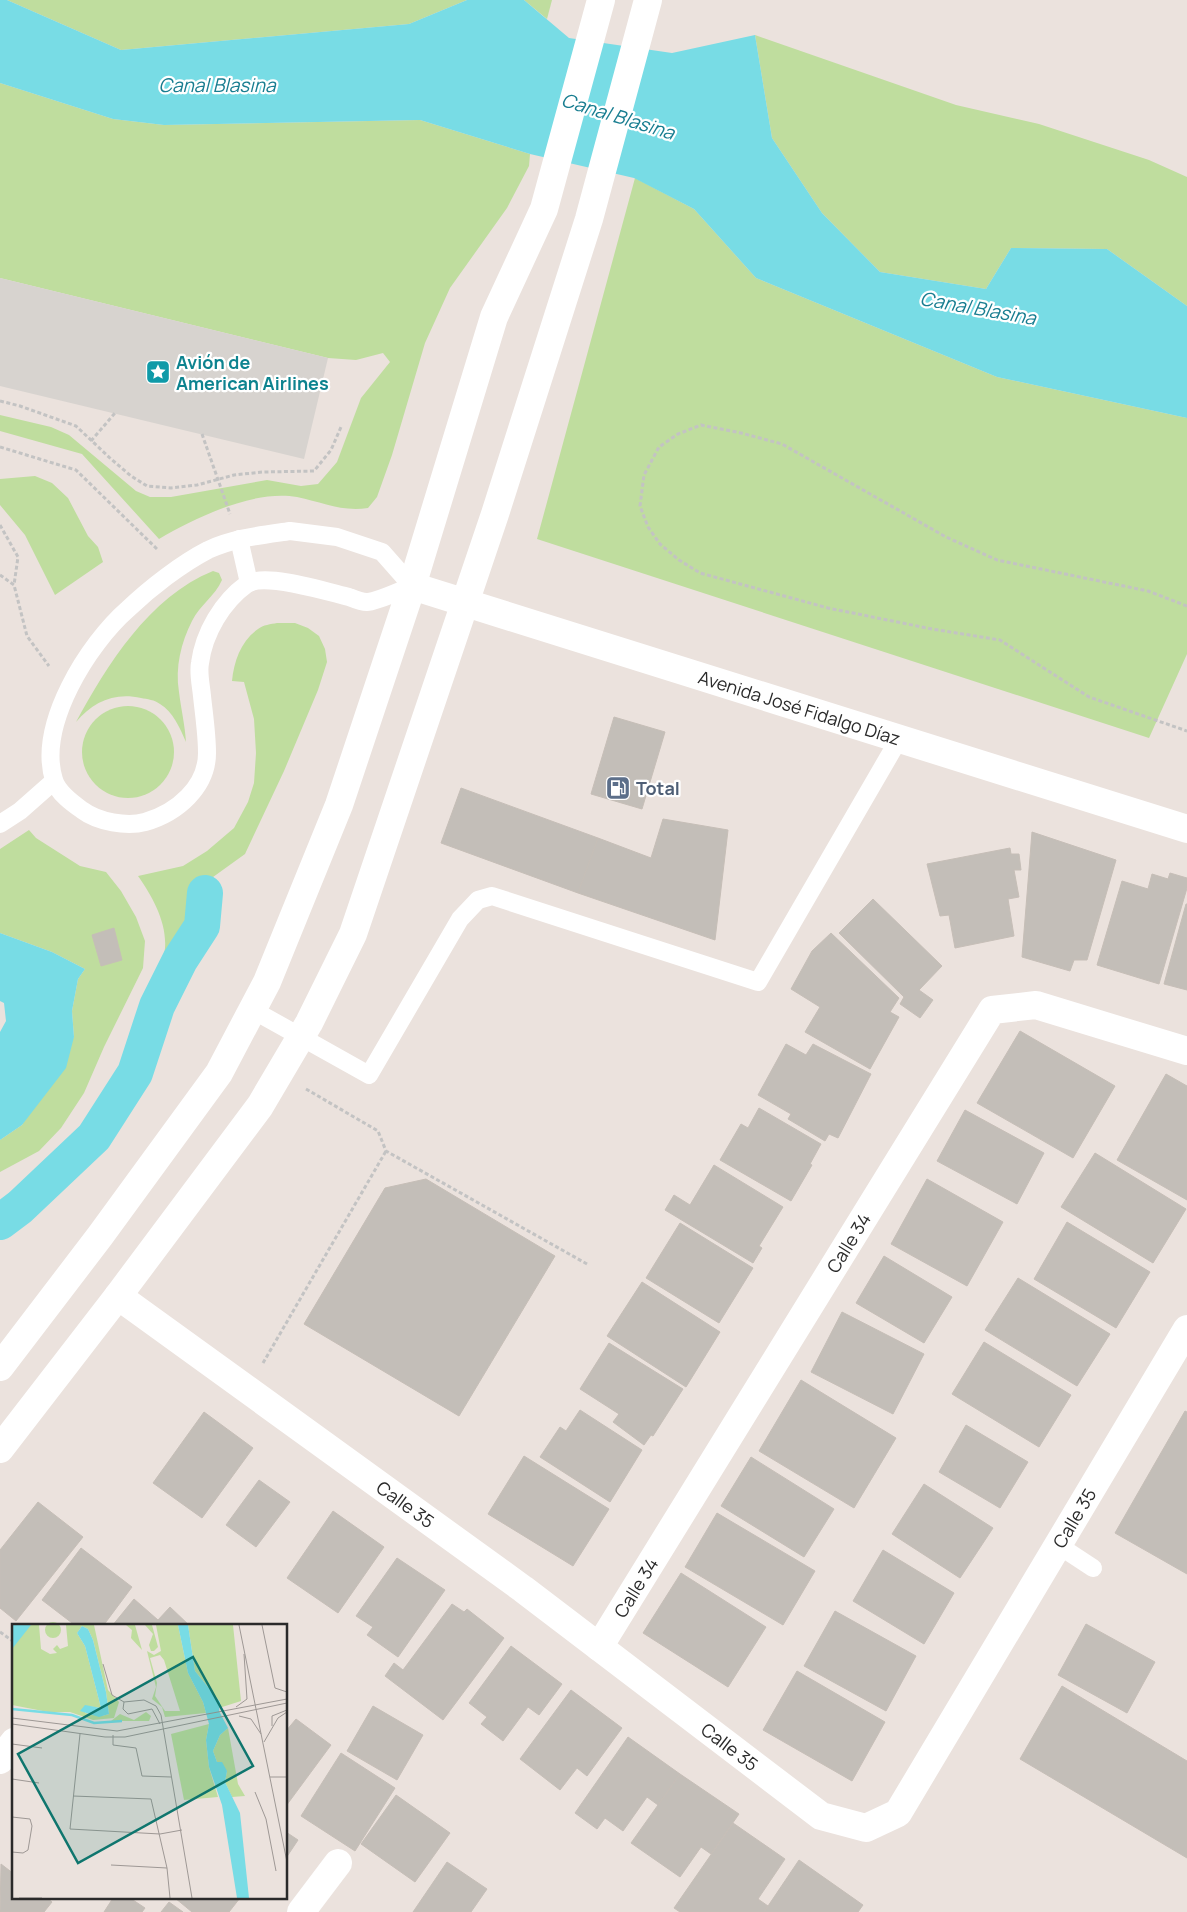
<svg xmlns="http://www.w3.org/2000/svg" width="1187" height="1912" viewBox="0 0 1187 1912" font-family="Manrope,sans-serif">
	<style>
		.green { fill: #bfdd9e }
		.plaza { fill: #d7d3cf }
		.water { fill: #78dce5 }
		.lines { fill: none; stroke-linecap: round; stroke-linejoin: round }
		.canal { stroke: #78dce5; stroke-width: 36 }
		.building { fill: #c3beb8; stroke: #c6beb7 }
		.path { stroke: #c3c3c3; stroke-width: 3; stroke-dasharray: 4 2.5; stroke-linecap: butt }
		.lane { stroke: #fff; stroke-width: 18 }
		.street { stroke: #fff; stroke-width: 28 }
		.secondary { stroke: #fff; stroke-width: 28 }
		.labels { text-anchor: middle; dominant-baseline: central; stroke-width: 4.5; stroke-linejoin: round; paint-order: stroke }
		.culture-label { font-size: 18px; font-weight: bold; fill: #0d838f; stroke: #fff; text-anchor: start }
		.street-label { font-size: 18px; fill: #2a2a2a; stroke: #fff }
		.service-label { font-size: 18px; font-weight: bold; fill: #4e5e75; stroke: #fff; text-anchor: start }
		.water-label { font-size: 19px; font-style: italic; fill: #187d90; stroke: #fff }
		.inset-river { fill: none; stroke: #78dce5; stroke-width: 2.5 }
		.inset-road { fill: none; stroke: #9e9895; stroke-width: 1 }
		.view { fill: #0f766e; fill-opacity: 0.15; stroke: #0f766e; stroke-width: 2.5 }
		.inset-edge { fill: none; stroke: #2a2a2a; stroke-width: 2.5 }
	</style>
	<rect width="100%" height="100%" fill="#ebe2dd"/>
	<g class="green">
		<polygon points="7,0 467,0 409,24 121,50"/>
		<polygon points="524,0 552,0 547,19"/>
		<polygon points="755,35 956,105 1039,124 1149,160 1187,177 1187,306 1107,249 1011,248 986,289 880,272 822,213 772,138"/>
		<path d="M0,83L113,119L164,125L420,120L530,154L529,166L507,208L450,288L425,343L392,455L377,497L368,508C341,512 322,502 297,497C254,489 195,518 159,539L82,454L0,431V415L51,427L69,435L136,491L150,497H171L267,480L301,486L318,484L337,462L361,398L390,362L383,353L356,360L328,358L0,278Z"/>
		<polygon points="635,178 694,209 756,278 997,377 1187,418 1187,654 1149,738 537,539"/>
		<polygon points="35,476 52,483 68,498 88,536 98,547 103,562 55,595 25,535 0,505 0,479"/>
		<path d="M213,571L219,573L222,580C215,596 200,605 192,621C181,643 175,667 179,692C181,709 185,725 186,742C180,728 173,712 160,704C155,700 147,699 141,698C114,692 93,702 76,722C107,665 149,597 213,571Z"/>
		<path d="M277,623H295L308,628L319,636L325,649L327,662L318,690L284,771L245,854L195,890L190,905L186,936L175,959L158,983C160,972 164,960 165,948C167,922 152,896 138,876L183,866L207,851L234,828L248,802L254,783L256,753L254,719L244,682L232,681C234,661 241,641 258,629C263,625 271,624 277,623Z"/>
		<circle cx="128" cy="752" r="46"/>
		<polygon points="29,830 36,838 80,866 106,872 121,891 136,917 145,941 143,968 104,1047 84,1093 61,1128 39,1151 0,1172 0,1140 22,1125 74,1037 72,1011 78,979 85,969 52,952 0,933 0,849"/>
	</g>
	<polygon class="plaza" points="0,278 328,358 304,459 0,386"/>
	<g class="water">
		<polygon points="0,0 7,0 121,50 409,24 467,0 524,0 569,38 672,53 755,35 772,138 822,213 880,272 986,289 1011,248 1107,249 1187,306 1187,418 997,377 756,278 694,209 634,178 530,154 420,120 164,125 113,119 0,83"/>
		<polygon points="0,933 52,952 85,969 78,979 72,1011 74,1037 66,1068 22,1125 0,1140 0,1032 6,1021 4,1003 0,1001"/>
	</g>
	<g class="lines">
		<polyline class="canal" points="0,1222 20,1207 94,1137 135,1073 157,1006 180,960 202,926 205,893"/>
	</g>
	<g class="building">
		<polygon points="614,717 665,732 642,809 591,794"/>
		<polygon points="461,788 598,838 578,893 441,843"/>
		<polygon points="663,819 728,830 715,940 578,893 598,838 651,858"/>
		<polygon points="1032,832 1116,860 1087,960 1074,960 1070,971 1022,957"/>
		<polygon points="1010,848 1011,854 1019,854 1021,870 1014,870 1019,897 1008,899 1014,936 955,948 949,915 940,916 927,864"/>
		<polygon points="1170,873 1187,878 1187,888 1159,984 1097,965 1122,881 1148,889 1152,874 1168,879"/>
		<polygon points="873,899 942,966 919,990 933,1000 920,1018 900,1004 904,997 839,933"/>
		<polygon points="1186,904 1187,904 1187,990 1164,984"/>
		<polygon points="114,928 122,960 101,966 92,935"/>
		<polygon points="831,933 899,998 890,1012 899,1017 870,1069 805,1032 820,1007 791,989 812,951"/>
		<polygon points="1020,1031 1115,1086 1073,1158 977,1103"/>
		<polygon points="786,1044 806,1055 813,1044 871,1074 838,1138 829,1134 825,1141 788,1119 791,1114 758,1095"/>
		<polygon points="1166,1074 1187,1086 1187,1200 1117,1160"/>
		<polygon points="759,1108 821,1144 810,1164 812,1165 791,1201 720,1160 741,1124 748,1128"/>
		<polygon points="965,1110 1044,1153 1017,1204 937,1161"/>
		<polygon points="1095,1153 1186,1209 1153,1263 1061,1207"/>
		<polygon points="714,1165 783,1207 759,1246 762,1248 753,1263 665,1210 674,1195 690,1205"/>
		<polygon points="426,1179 555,1256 459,1416 304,1324 385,1188"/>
		<polygon points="927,1179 1003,1222 967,1286 891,1244"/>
		<polygon points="1067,1222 1150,1272 1116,1328 1034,1279"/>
		<polygon points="680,1223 753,1268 719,1323 646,1278"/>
		<polygon points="884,1256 952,1297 924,1343 856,1303"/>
		<polygon points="1018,1278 1110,1334 1077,1386 985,1330"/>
		<polygon points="642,1282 720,1332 686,1387 607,1336"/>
		<polygon points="842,1312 924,1354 893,1414 811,1372"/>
		<polygon points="984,1342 1071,1395 1039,1447 952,1394"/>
		<polygon points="609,1343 683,1389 653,1436 651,1435 644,1445 613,1422 619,1414 580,1389"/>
		<polygon points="801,1380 896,1438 854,1508 759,1451"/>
		<polygon points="580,1410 642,1450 610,1502 540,1457 560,1427 566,1431"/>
		<polygon points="1185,1411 1187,1412 1187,1574 1115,1533"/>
		<polygon points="204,1412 253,1448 202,1518 153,1483"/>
		<polygon points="966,1425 1028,1462 1000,1508 939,1472"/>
		<polygon points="524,1456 609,1509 573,1566 488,1514"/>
		<polygon points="751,1457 834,1509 804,1557 721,1506"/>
		<polygon points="259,1480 290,1502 256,1547 226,1525"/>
		<polygon points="924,1484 993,1528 960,1578 892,1534"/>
		<polygon points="38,1502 83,1537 16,1621 0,1608 0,1550"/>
		<polygon points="333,1511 384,1547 338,1613 287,1578"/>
		<polygon points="717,1513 815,1571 783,1625 685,1567"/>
		<polygon points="81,1548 132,1587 103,1626 76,1626 42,1600"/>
		<polygon points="883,1550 954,1593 924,1644 853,1601"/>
		<polygon points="397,1558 445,1590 398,1657 367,1635 373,1627 356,1616"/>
		<polygon points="681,1573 766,1627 728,1687 643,1633"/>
		<polygon points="134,1599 158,1620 170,1607 190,1626 112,1626"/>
		<polygon points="452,1604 464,1612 467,1609 504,1638 443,1720 385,1676 394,1663 403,1670"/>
		<polygon points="835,1611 916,1656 886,1711 804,1666"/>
		<polygon points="1086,1624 1155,1662 1127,1713 1058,1675"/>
		<polygon points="511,1646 562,1684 539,1715 528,1707 503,1741 481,1724 487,1717 469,1703"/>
		<polygon points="797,1671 885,1722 852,1781 763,1730"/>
		<polygon points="1062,1686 1187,1761 1187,1858 1020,1759"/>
		<polygon points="571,1690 622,1728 587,1776 577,1768 560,1790 520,1759"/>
		<polygon points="373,1706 423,1735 397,1780 347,1751"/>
		<polygon points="296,1719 331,1745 286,1806 286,1731"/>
		<polygon points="628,1737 680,1774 658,1805 647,1797 623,1831 605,1818 597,1829 575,1813"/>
		<polygon points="341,1753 395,1788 355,1851 301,1816"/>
		<polygon points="680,1774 739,1814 711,1854 701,1847 680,1877 631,1843"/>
		<polygon points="396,1795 450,1833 415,1882 361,1844"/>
		<polygon points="733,1823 785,1859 758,1899 768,1906 764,1912 680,1912 674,1908"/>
		<polygon points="286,1832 298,1840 286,1858"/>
		<polygon points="799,1860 863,1905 858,1912 764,1912"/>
		<polygon points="447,1862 487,1889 471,1912 413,1912"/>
		<polygon points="1,1864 14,1874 14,1898 47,1898 52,1902 44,1912 0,1912"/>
		<polygon points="113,1898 130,1898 145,1908 142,1912 104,1912"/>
		<polygon points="175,1898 240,1898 229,1912 192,1912"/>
		<polygon points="169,1902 183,1912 161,1912"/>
	</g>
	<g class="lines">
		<g class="path">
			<polyline points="0,401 20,406 76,426 111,459 131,476 147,486 171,488 197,485 234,475 263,472 314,471 331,450 341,427"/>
			<polyline points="202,434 230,514"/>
			<polyline points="91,441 115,413"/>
			<polyline points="0,447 76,470 158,550"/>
			<polyline points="0,525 18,557 14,585"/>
			<polyline points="0,575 14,585 27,636 49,666"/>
			<polyline points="1187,606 1148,591 997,560 946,537 782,444 741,433 701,425 678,434 659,447 644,475 640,506 648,527 660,544 679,560 700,573 828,608 932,629 1000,640 1089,697 1187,731"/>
			<polyline points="306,1089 378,1131 386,1151 587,1264"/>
			<polyline points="263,1363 386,1151"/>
			<polyline points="0,1632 14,1642"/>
		</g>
		<g class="lane">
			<path d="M290,531L337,537L382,552L412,586C402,590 376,602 367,602C361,602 354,599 349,597C328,592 265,572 247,584C222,602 204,633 200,663C198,673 201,685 202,696C204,715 207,734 207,753C207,787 177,813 145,822C127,827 98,822 82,810C72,803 58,793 54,780C37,725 88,644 128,609C150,588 181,564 208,550C233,538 263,535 290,531Z"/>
			<polyline points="239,539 249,583"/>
			<polyline points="0,824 20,811 54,781"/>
			<polyline points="253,1010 369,1075 460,919 478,900 492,896 758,982 899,739"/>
			<polyline points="1058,1545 1093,1568"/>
		</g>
		<g class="street">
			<path id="s1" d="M118,1296L523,1589L821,1816L866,1828L898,1813L1187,1329"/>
			<path id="s2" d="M599,1647L992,1010L1036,1005L1187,1051"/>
			<polyline points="0,1760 14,1742"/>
			<polyline points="301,1912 338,1863"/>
		</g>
		<g class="secondary">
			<path id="s3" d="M412,586L1187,829"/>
			<polyline points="0,1367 100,1236 219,1073 267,982 339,805 412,586 494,317 544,209 601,0"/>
			<polyline points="0,1449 118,1296 260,1106 309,1023 353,934 495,514 589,219 648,0"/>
		</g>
	</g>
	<defs>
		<symbol id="sight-square" viewBox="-11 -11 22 22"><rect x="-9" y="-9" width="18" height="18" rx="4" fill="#0f9aa8" stroke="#fff"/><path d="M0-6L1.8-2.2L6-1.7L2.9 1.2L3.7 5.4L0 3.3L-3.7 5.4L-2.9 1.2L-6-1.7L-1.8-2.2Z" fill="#fff"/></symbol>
		<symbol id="fuel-square" viewBox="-11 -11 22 22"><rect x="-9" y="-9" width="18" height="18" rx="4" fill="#5c6f8a" stroke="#fff"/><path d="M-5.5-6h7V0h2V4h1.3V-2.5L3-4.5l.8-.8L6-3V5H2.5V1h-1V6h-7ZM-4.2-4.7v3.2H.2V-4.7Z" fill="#fff"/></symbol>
	</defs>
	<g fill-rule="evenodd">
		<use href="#sight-square" x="144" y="358" width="28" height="28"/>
		<use href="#fuel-square" x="604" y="774" width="28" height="28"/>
	</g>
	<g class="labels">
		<g class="culture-label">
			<text x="176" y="362">Avión de<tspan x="176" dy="21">American Airlines</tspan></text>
		</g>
		<g class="street-label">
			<text stroke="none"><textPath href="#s3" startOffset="406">Avenida José Fidalgo Díaz</textPath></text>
			<text stroke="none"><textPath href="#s2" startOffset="475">Calle 34</textPath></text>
			<text stroke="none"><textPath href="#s1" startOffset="355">Calle 35</textPath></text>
			<text stroke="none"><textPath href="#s1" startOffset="1300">Calle 35</textPath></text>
			<text stroke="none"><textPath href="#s2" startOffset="70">Calle 34</textPath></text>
			<text stroke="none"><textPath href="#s1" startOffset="760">Calle 35</textPath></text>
		</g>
		<g class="service-label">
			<text x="636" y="788">Total</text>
		</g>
		<g class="water-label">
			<text x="217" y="85">Canal Blasina</text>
			<text transform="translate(618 116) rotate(17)">Canal Blasina</text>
			<text transform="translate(978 308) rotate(10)">Canal Blasina</text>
		</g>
	</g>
	<g transform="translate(12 1624)">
		<rect width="275" height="275" fill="#ebe2dd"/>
		<path d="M33 6a8 8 0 1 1 16 0a8 8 0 1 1-16 0ZM0,1H27L29,25L38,30L45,29L41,25L45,21L48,25L56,22L54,1H82L96,66L107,78L102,94L81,96L58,88H36L0,81ZM70,2L76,5L81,16L94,68L97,90L90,92L73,89L76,82L89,84L73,22L65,9ZM114,1H123L130,26L119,14L120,6ZM133,1H140L146,23L142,27H139L137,21L141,10ZM144,1H166L176,49L191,78L194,89L153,93L150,83L140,75L144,63L135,27L142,31L149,27ZM148,31L152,36L168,87H153L143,72L145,59L138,34ZM176,1H221L229,77L207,84L208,78L183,47ZM134,88L139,92L137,97H99L108,90L122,96ZM197,100L194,116L197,143L206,173L172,176L159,110ZM216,104L226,160L233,172L220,173L213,158L215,147L205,138L201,127L208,111Z" fill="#bfdd9e" fill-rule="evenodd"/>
		<path d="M0,1H19L0,25ZM166,1H176L183,47L208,78L207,87L216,104L208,111L201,127L205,138H210L215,147L213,158L228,189L237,274H225L210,181L197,143L194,116L197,100L191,78L176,49ZM70,2L76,5L81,16L94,68L97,90L87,93L68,87L73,81L89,84L73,22L65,9Z" fill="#78dce5"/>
		<path class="inset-river" d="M0,85L60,91L82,99L110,97"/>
		<path class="inset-road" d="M227,1L275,238M250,1L263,64L275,68M91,40L100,71L112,78M224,83L235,75L232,30M227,92L239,95L249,110M0,94L105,107L275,75M0,100L93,113H113L275,79M148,100L140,85L116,90L111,85L112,78L132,76L144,82L149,91L180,274M260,102V92L275,86M68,110L58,205L148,210L170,206M101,111V121L124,124L130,152L159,153M252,118L266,94L275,88M0,120L30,124M258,153H275M0,155L27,159M243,168L254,195L264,247M61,172L139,175L155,244L158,274M0,193L18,195L20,202L16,226L11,229L0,228M99,241L155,244M7,274H30"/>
		<path class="view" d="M181,33L241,142L66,239L6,130Z"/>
		<rect width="275" height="275" class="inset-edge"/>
	</g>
</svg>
